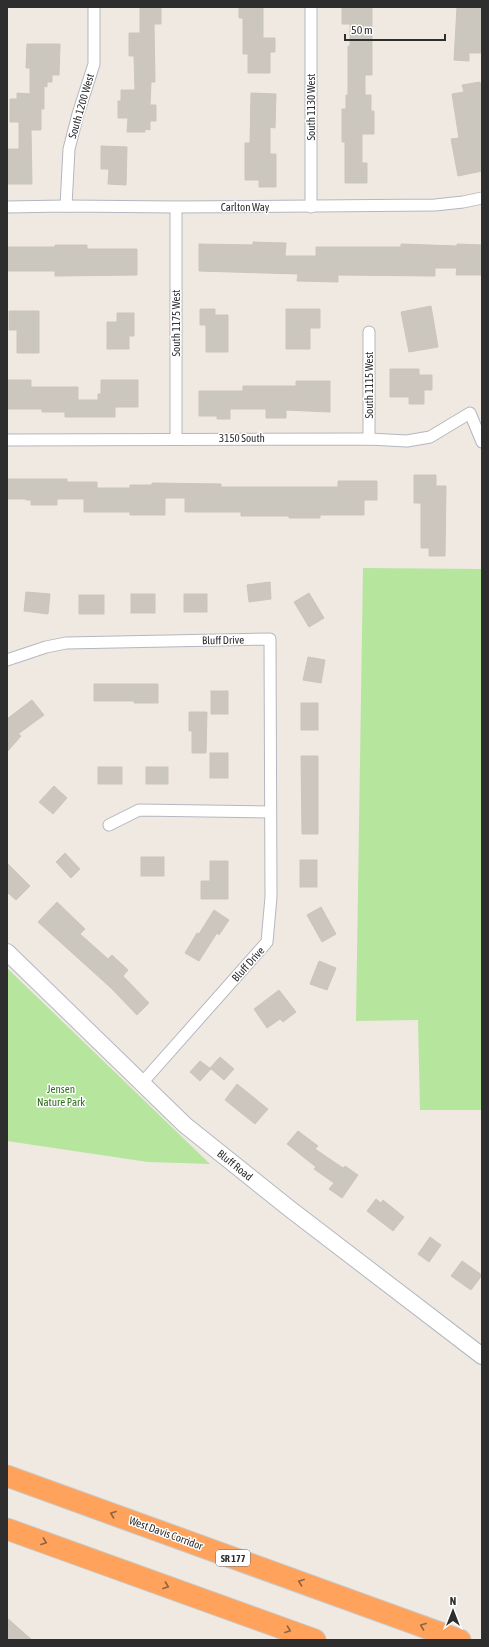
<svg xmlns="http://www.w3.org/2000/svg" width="489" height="1647" viewBox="0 0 489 1647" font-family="'Asap Condensed',sans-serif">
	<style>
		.green { fill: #b6e59e }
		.building { fill: #cbc7bf; stroke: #cbc5ba }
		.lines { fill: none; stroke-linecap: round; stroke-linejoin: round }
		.street-casing { stroke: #b4b7c1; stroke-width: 13 }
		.secondary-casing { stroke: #b4b7c1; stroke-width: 18 }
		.highway-casing { stroke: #c9c9c9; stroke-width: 23 }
		.street { stroke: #fff; stroke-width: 11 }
		.secondary { stroke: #fff; stroke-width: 16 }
		.highway { stroke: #ffa35c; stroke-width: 21 }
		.oneway { stroke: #8c6343 }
		.labels { text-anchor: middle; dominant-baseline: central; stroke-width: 3; stroke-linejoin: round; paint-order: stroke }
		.shield { fill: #fff; stroke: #6d6d6d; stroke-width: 1 }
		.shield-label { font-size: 10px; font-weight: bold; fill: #2e2e2e }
		.street-label { font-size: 11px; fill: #2e2e2e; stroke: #fff }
		.park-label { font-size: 11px; fill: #2c6e1b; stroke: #fff }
	</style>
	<rect width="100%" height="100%" fill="#efe9e1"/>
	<g class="green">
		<polygon points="363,568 482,569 482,1110 420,1110 418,1020 356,1021"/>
		<polygon points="7,968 210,1164 148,1162 7,1141"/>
	</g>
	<g class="building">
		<polygon points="140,7 161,7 161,24 154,24 155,82 151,82 150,105 156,105 156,121 150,121 150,130 145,129 145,132 127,132 128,118 118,118 118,101 121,101 121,90 135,90 134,56 129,56 129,33 140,33"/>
		<polygon points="239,7 263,7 263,38 275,38 275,52 270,52 270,73 248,73 248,54 243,54 243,18 239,18"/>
		<polygon points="342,7 372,7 372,75 365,75 365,95 371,95 371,111 374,111 374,134 362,134 362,163 367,163 367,183 345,183 345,142 342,142 342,109 346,109 346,95 348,95 348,46 350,46 350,24 342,24"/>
		<polygon points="457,7 482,7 482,53 469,53 469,61 454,60"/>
		<polygon points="27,44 60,44 59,75 52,75 52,82 47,82 47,87 44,86 44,109 41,109 41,130 31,130 32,184 8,184 8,149 19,149 19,122 10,122 10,99 17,99 17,93 30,94 30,68 26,68"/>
		<polygon points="480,82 482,91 482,171 458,176 451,139 459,138 452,94 464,92 462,85"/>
		<polygon points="251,93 276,94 275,128 270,127 270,154 276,154 276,187 259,187 259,180 245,180 245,143 250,143"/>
		<polygon points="101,146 127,147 126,185 108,184 109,169 101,169"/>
		<polygon points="253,242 286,243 285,256 316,256 316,247 401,247 401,244 457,246 457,244 482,245 482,275 456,275 457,268 435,268 435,276 338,275 338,282 297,281 298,274 199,271 199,244 253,245"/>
		<polygon points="55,245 87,245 87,249 137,249 137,275 55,276 55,271 7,271 7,247 55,247"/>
		<polygon points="431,306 438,347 409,352 401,312"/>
		<polygon points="200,309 215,309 215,315 228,315 228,352 206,352 206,325 200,325"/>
		<polygon points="286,309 320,309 320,328 310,328 310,349 286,349"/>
		<polygon points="9,311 39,311 39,353 17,353 17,330 9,330"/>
		<polygon points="117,313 134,313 134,336 129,336 129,349 107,349 107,322 117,322"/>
		<polygon points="390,369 419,369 419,375 432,375 432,390 424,390 424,404 409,404 409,397 390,397"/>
		<polygon points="7,380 31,380 31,387 78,387 78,400 98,400 98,394 101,394 101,380 138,380 138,407 115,407 115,417 65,417 65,412 42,412 42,409 7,409"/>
		<polygon points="296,381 330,381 330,412 286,410 286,418 266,418 266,409 230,409 230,419 217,419 217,416 199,416 199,391 243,391 243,386 296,386"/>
		<polygon points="414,475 436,475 436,486 446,486 445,556 429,556 429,548 421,548 421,503 414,503"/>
		<polygon points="7,479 67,479 67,482 97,482 97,488 130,488 130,485 152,485 152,483 221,484 221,487 338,487 338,481 377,481 377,500 364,500 364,515 320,515 320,518 289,518 289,516 241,516 241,512 185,512 185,498 165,498 165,515 130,515 130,512 84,512 84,499 57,499 57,505 31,505 31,500 26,500 26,499 7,499"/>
		<polygon points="270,582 271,599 249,602 247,585"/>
		<polygon points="26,592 50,594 48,614 24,611"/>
		<polygon points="309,593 324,618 309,627 294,602"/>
		<rect x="131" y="594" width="24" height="19"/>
		<rect x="184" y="594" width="23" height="18"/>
		<rect x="79" y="595" width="25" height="19"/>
		<polygon points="308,657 325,660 321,683 303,680"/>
		<polygon points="94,684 158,684 158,703 134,703 134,701 94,701"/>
		<rect x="211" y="691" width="17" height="23"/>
		<polygon points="32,700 44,715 18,734 21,736 7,752 7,719"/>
		<rect x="301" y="703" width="17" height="27"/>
		<polygon points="189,712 207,712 206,753 192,753 192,731 189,731"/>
		<rect x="210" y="753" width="18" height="25"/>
		<polygon points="301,756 318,756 318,834 302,834"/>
		<rect x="98" y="767" width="24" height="17"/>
		<rect x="146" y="767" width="22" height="17"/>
		<polygon points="54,786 67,798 53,814 39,802"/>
		<polygon points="65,853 80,869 71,878 56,862"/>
		<rect x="141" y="857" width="23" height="19"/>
		<rect x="300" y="860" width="17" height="27"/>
		<polygon points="210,861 228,861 228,899 201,899 201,881 210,881"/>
		<polygon points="7,863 30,886 16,900 7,892"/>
		<polygon points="57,902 85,929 80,934 108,959 112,955 128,970 123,976 149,1003 137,1015 111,988 38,922"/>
		<polygon points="321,907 336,934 322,942 307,915"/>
		<polygon points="214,910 229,920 219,935 217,933 199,961 185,953 197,933 199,934"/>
		<polygon points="319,961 336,968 327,990 310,984"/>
		<polygon points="279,990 296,1012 283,1022 280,1019 267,1028 254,1009"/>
		<polygon points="220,1057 234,1069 224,1080 210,1068"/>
		<polygon points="200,1061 211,1069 200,1081 190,1072"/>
		<polygon points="237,1084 268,1109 255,1124 225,1100"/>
		<polygon points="298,1131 318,1146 315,1149 343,1168 345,1166 358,1175 342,1198 329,1189 334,1183 314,1169 316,1167 287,1144"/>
		<polygon points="376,1199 381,1203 383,1200 404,1217 393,1231 367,1211"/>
		<polygon points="430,1237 441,1245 429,1262 418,1254"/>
		<polygon points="462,1261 482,1275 471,1290 451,1276"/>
		<polygon points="7,1618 32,1640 7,1640"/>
	</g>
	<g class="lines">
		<defs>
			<g id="street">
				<polyline points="66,206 69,149 78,114 94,64 94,7"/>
				<polyline points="7,207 66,206 176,207 435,205 463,202 482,198"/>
				<polyline points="176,207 176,438"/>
				<polyline points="311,207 311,7"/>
				<polyline points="369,439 369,332"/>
				<polyline points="7,440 369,439 407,441 430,437 470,413 482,442"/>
				<polyline points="7,660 46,647 66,643 270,639 271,897 267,942 142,1083"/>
				<polyline points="109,825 139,810 270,812"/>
			</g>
			<polyline id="secondary" points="7,952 185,1125 290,1209 482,1356"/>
			<g id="highway">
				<polyline points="7,1476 460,1640"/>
				<polyline points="7,1529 315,1640"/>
			</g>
		</defs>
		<use href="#street" class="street-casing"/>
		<use href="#secondary" class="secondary-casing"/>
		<use href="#highway" class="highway-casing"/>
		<use href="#street" class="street"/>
		<use href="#secondary" class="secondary"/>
		<use href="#highway" class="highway"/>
	</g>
	<defs><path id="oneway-chevron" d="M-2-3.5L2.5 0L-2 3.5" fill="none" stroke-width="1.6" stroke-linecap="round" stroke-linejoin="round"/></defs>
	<g class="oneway">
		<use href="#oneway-chevron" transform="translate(113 1514) rotate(-160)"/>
		<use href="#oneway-chevron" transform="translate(44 1542) rotate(20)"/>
		<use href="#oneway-chevron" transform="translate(301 1582) rotate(-160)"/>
		<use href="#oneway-chevron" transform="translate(166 1586) rotate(20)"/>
		<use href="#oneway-chevron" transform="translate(423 1626) rotate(-159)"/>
		<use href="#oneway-chevron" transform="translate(288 1630) rotate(20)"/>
	</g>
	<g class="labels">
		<rect class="shield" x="216" y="1550" width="34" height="16" rx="3"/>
		<g class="shield-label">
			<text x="233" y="1558">SR 177</text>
		</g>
		<g class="street-label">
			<text transform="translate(81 106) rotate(-74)">South 1200 West</text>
			<text transform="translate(311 107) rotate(-90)">South 1130 West</text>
			<text x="245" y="207">Carlton Way</text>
			<text transform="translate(176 323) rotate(-90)">South 1175 West</text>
			<text transform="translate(369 385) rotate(-90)">South 1115 West</text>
			<text x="242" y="438">3150 South</text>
			<text transform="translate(223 640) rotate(-1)">Bluff Drive</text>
			<text transform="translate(248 964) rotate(-48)">Bluff Drive</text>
			<text transform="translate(235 1165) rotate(39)">Bluff Road</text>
			<text transform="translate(166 1533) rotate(20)">West Davis Corridor</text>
		</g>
		<g class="park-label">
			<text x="61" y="1089">Jensen<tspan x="61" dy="13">Nature Park</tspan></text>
		</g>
	</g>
	<rect width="489" height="1647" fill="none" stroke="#2e2e2e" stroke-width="16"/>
	<g transform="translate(453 1611)" stroke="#ffffff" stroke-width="3" paint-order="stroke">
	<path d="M0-3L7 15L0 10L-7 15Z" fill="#2e2e2e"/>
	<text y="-6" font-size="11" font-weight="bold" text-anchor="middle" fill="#2e2e2e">N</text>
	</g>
	<path d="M345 34v6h100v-6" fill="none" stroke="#2e2e2e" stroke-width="2"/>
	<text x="351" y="34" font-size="12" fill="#2e2e2e" stroke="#ffffff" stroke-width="3" paint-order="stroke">50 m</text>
</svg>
